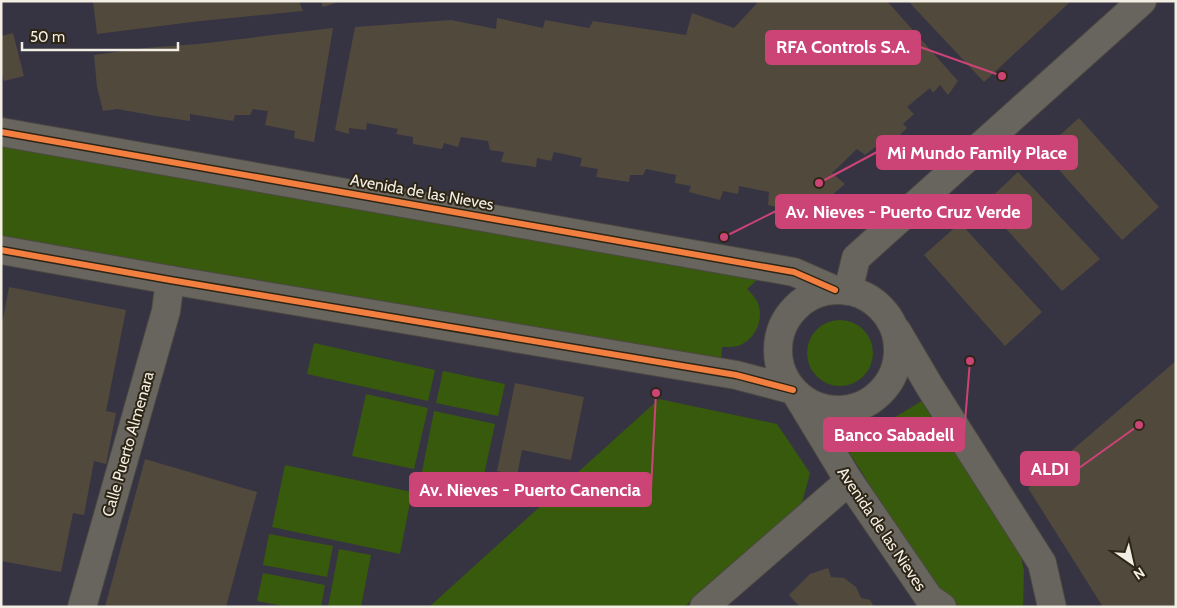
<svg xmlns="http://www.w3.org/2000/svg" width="1177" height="608" viewBox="0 0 1177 608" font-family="Cabin,sans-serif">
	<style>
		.industrial { fill: #363442 }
		.green { fill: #385a0c }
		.building { fill: #52493d }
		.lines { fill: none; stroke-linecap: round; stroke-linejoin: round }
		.minor-casing { stroke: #4d4842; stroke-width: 30 }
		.minor { stroke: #68655f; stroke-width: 28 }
		.cycleway-casing { stroke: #2d2515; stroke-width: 9 }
		.cycleway { stroke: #f27e40; stroke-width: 6 }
		.labels { text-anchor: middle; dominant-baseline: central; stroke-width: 4; stroke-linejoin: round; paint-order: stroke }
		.street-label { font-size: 16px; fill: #f3eee4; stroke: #2d2515 }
		.leader { fill: none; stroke: #cc4376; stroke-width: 2 }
		.callout-dot { fill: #cc4376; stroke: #2d2515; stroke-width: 2 }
		.callout { fill: #cc4376; stroke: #cc4376; stroke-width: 2 }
		.callout-label { font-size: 18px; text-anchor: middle; font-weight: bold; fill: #fff }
	</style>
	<rect width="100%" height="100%" fill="#312d25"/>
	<rect class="industrial" x="1" y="1" width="1175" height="606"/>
	<g class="green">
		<path d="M1,142L748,274L757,280L747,289C751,293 754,296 757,301C765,318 756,340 738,346C733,347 727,347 722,347L721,363L1,237Z"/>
		<circle cx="840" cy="353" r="33"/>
		<polygon points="314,343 435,370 428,401 307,374"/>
		<polygon points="443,371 505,384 498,416 436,403"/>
		<polygon points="366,394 428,408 414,469 352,456"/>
		<polygon points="659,399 777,424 810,473 802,503 684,607 429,607"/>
		<polygon points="925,399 1019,547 1024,571 1023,607 960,607 934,588 846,447"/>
		<polygon points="434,411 495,424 482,484 422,472"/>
		<polygon points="285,465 412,492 400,554 272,527"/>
		<polygon points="269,534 333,546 327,577 263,565"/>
		<polygon points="339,549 371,555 361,607 328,607"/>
		<polygon points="263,573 325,585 321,607 288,607 257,601"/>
	</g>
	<g class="building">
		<polygon points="93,1 299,1 303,11 200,21 97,34"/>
		<polygon points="321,1 339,1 339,2 323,7"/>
		<polygon points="759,1 887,1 958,81 948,95 940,85 933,93 930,88 907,107 914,114 903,124 907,128 885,150 878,145 865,155 857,149 832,173 845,184 824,202 828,219 797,225 794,211 768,205 769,192 739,186 738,194 723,191 720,200 689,192 691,186 675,183 676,175 646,169 643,175 630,175 629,182 596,177 598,169 580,166 582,158 554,152 551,161 537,158 536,167 501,162 504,152 490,150 488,141 461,137 458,147 444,143 442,149 413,144 413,137 396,134 398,129 367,123 366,130 349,128 349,134 335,130 355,27 451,20 496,29 497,18 543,28 545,20 589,28 593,21 686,35 692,13 734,28"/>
		<polygon points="908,1 1071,1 984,82"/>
		<polygon points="333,28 314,142 294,138 295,131 265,125 268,111 253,109 250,115 235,115 233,121 190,114 190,121 156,116 117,109 103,111 97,87 94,55 145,48 198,44"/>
		<polygon points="13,33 24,76 4,81 2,74 1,74 1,36"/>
		<polygon points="1079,118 1159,207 1122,240 1042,151"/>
		<polygon points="1018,172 1100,259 1062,291 984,204"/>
		<polygon points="960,223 1042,312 1005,346 924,255"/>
		<polygon points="9,287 126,310 106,411 116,413 106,464 94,461 84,515 73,513 61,572 1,561 1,329"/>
		<polygon points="1176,361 1176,607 1103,607 1028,488"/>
		<polygon points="515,383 584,397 571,460 522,450 517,475 497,471"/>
		<polygon points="145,459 257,492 226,607 105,607"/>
		<polygon points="828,568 831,577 844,578 856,587 861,598 870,600 874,607 800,607 789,595 810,574"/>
	</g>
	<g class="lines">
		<defs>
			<g id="minor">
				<polyline points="1,132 794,272 835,290"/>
				<polyline points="1,250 170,280 736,375 793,390"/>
				<circle cx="838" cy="350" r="60"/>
				<polyline points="848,291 856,258 1142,1"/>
				<polyline points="897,331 930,387 1042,563 1052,607"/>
				<polyline points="797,395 849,481 929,598 942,607"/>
				<polyline points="82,607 166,311 170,280"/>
				<polyline points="704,607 849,481"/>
			</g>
		</defs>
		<use href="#minor" class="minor-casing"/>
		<use href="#minor" class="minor"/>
		<defs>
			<g id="cycleway">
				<polyline points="1,132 794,272 835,290"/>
				<polyline points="1,250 170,280 736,375 793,390"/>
			</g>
		</defs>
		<use href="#cycleway" class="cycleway-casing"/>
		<use href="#cycleway" class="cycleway"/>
	</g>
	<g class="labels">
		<g class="street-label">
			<text transform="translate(422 192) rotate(10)">Avenida de las Nieves</text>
			<text transform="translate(128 444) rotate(-74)">Calle Puerto Almenara</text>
			<text transform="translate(882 529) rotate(56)">Avenida de las Nieves</text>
		</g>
	</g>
	<path class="leader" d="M1002 76L920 47M819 183L877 152M724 237L776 211M970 361L964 434M1139 425L1079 468M656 393L651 489"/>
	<g class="callout-dot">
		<circle cx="1002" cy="76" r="5"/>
		<circle cx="819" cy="183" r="5"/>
		<circle cx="724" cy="237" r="5"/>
		<circle cx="970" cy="361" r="5"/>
		<circle cx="1139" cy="425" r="5"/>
		<circle cx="656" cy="393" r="5"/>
	</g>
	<g class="callout">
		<rect x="766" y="31" width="154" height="33" rx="5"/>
		<rect x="877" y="136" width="200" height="33" rx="5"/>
		<rect x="776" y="195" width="255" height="33" rx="5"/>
		<rect x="824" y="418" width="140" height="33" rx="5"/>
		<rect x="1021" y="452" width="58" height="33" rx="5"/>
		<rect x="410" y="473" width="241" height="33" rx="5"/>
	</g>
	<g class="callout-label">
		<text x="843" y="53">RFA Controls S.A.</text>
		<text x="977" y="159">Mi Mundo Family Place</text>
		<text x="903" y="218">Av. Nieves - Puerto Cruz Verde</text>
		<text x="894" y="441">Banco Sabadell</text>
		<text x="1050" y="475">ALDI</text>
		<text x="530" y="496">Av. Nieves - Puerto Canencia</text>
	</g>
	<rect width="1177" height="608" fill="none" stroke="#f3eee4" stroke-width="5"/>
	<g transform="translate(1132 563) rotate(146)" stroke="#2d2515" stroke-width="4" paint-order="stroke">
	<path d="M0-4L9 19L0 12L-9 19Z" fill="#f3eee4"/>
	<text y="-8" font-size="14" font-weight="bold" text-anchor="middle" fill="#f3eee4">N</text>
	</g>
	<path d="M22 42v8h156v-8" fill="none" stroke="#f3eee4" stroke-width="2.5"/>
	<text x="30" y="42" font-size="15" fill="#f3eee4" stroke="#2d2515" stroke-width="4" paint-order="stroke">50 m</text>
</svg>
